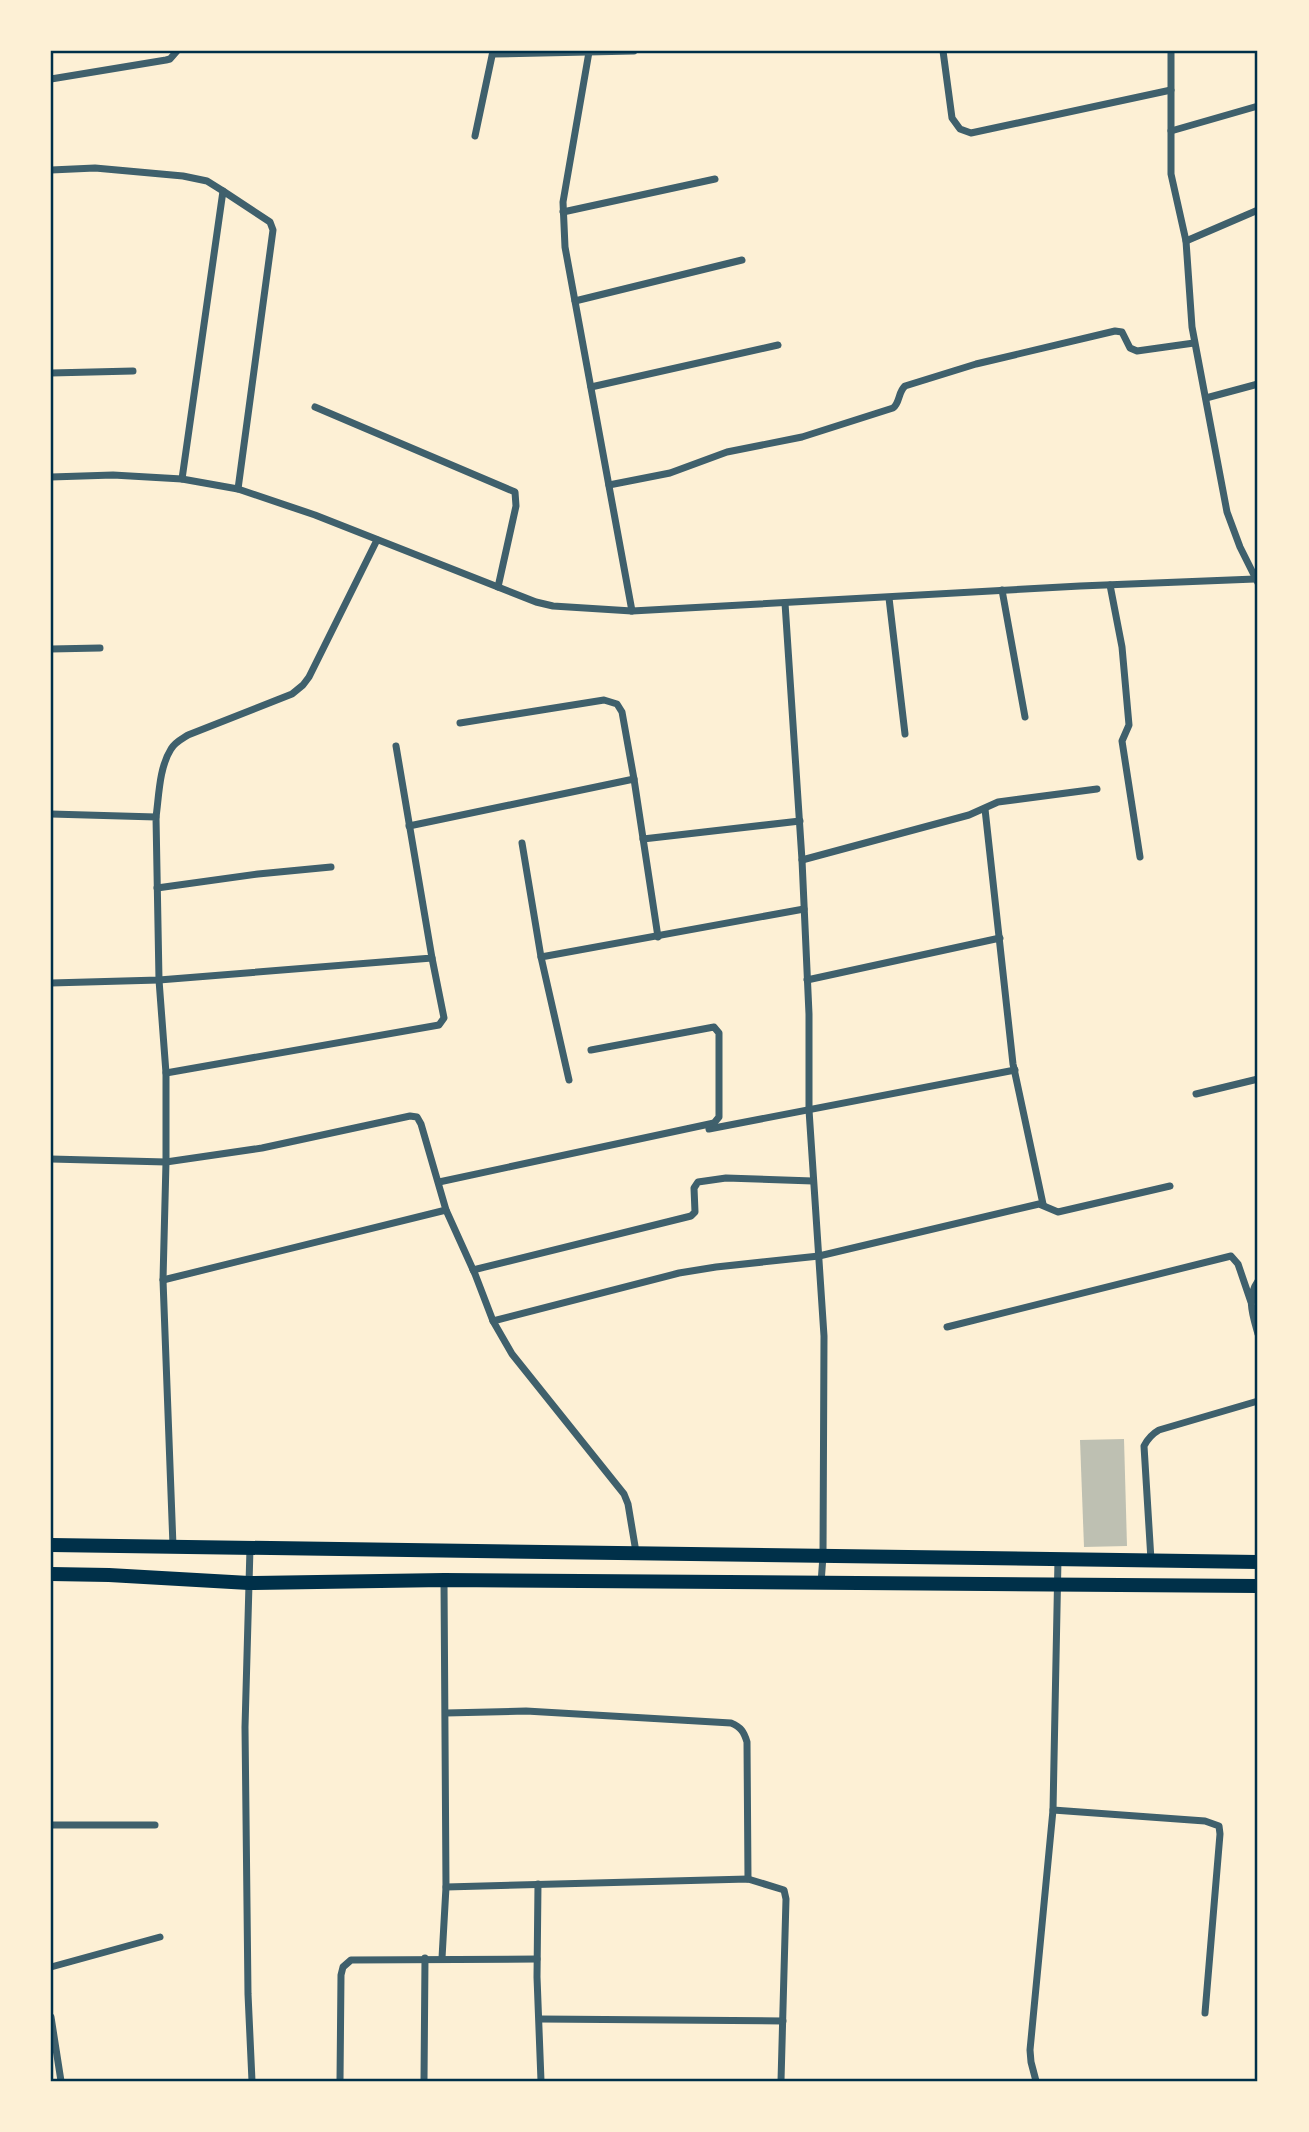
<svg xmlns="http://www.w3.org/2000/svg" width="1309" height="2132" viewBox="0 0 1309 2132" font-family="Montserrat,sans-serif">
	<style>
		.building { fill: #bec0b2 }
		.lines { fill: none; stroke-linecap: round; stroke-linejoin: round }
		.minor { stroke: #3f606c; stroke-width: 7 }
		.secondary { stroke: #003049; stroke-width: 14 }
		.neatline { fill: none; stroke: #003049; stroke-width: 2.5 }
	</style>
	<rect width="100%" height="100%" fill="#fdf0d5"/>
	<polygon class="building" points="1124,1439 1127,1546 1084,1547 1080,1440"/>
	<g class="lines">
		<g class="minor">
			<polyline points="943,51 952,118 960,129 971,133 1171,90"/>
			<polyline points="1171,51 1171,174 1186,241 1192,327 1227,512 1240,547 1258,583"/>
			<polyline points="589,52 563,202 565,247 632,611"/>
			<polyline points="493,54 634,51"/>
			<polyline points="51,79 166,60 170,59 177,51"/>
			<polyline points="1171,131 1258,106"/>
			<polyline points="475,136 493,51"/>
			<polyline points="51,170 95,168 183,176 207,181 223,191"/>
			<polyline points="563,212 715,179"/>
			<polyline points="1186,241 1258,210"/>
			<polyline points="575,301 742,260"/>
			<polyline points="51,373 133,371"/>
			<polyline points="591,387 778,345"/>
			<polyline points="1206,398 1258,384"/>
			<polyline points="315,407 515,492 516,506 498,587"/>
			<polyline points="51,477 113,475 182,479 238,489 315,515 536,602 553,606 632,611 1080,586 1255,579"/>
			<polyline points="182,479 223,191 270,222 273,230 238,489"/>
			<path d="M609,485L670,473L727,452L802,437L893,408C900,403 898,392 905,386L976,364L1115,331L1122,332L1130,348L1137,351L1194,343"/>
			<polyline points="1110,585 1122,647 1129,725 1122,741 1140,857"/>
			<polyline points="1002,590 1025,717"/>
			<polyline points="889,598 905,734"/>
			<polyline points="785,603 802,860 809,1014 809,1110 824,1336 823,1556 821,1583"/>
			<polyline points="51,649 100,648"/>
			<polyline points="460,723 604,700 617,704 622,712 634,779 658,937"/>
			<polyline points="985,809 1013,1064 1043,1204"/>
			<polyline points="51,814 156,817 159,980 166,1073 166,1162 163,1280 173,1546"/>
			<path d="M156,817C159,796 159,768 171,749C175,742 182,739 188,735L292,694L303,685L309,677L377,540"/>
			<polyline points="409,826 634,779"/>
			<polyline points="643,839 800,821"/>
			<polyline points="522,843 541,957"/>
			<polyline points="802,860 969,815 998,802 1097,789"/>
			<polyline points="157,888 258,874 331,867"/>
			<polyline points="807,980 1000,938"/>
			<polyline points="51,983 159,980 432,958 396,746"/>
			<polyline points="166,1073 439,1025 444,1018 432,958"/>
			<polyline points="569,1080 541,957 804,909"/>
			<polyline points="1196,1094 1258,1079"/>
			<polyline points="709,1129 1015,1070"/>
			<polyline points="51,1159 166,1162 262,1148 410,1116 417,1117 421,1124 446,1210 475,1274 493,1321"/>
			<polyline points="439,1182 714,1123 719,1117 719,1033 714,1027 591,1050"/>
			<polyline points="473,1270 691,1216 695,1212 694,1188 698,1182 726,1178 813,1181"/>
			<polyline points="163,1280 446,1210"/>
			<path d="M1258,1281C1246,1298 1253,1316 1258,1334"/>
			<polyline points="947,1327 1231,1256 1238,1264 1251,1302"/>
			<polyline points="250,1548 245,1727 248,1994 252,2081"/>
			<polyline points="636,1552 628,1504 624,1494 512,1354 493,1321 679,1273 716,1267 819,1256 1039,1204 1058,1212 1170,1186"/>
			<path d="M1151,1560L1144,1446C1148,1438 1152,1434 1159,1430L1258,1401"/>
			<path d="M446,1713L526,1711L731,1723C741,1727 744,1732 747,1742L748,1879"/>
			<polyline points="1053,1810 1205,1821 1219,1826 1220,1834 1205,2013"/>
			<polyline points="51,1825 155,1825"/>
			<polyline points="538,1884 537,1977 541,2081"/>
			<polyline points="446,1887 748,1879 784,1890 786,1899 781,2081"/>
			<polyline points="442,1958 446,1887 444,1581"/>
			<polyline points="51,1967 160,1937"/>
			<polyline points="51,2017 61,2081"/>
			<polyline points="540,2019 783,2021"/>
			<polyline points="340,2081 341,1975 343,1967 351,1960 537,1959"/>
			<polyline points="424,2081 425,1958"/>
			<polyline points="1036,2081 1031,2062 1030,2050 1053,1810 1058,1559"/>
		</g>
		<g class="secondary">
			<polyline points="51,1545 1258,1562"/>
			<polyline points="51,1574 109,1575 249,1583 444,1580 1258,1586"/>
		</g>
	</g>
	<rect width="1309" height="2132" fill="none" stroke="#fdf0d5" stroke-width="105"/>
	<rect x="52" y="52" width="1204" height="2028" class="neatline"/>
</svg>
